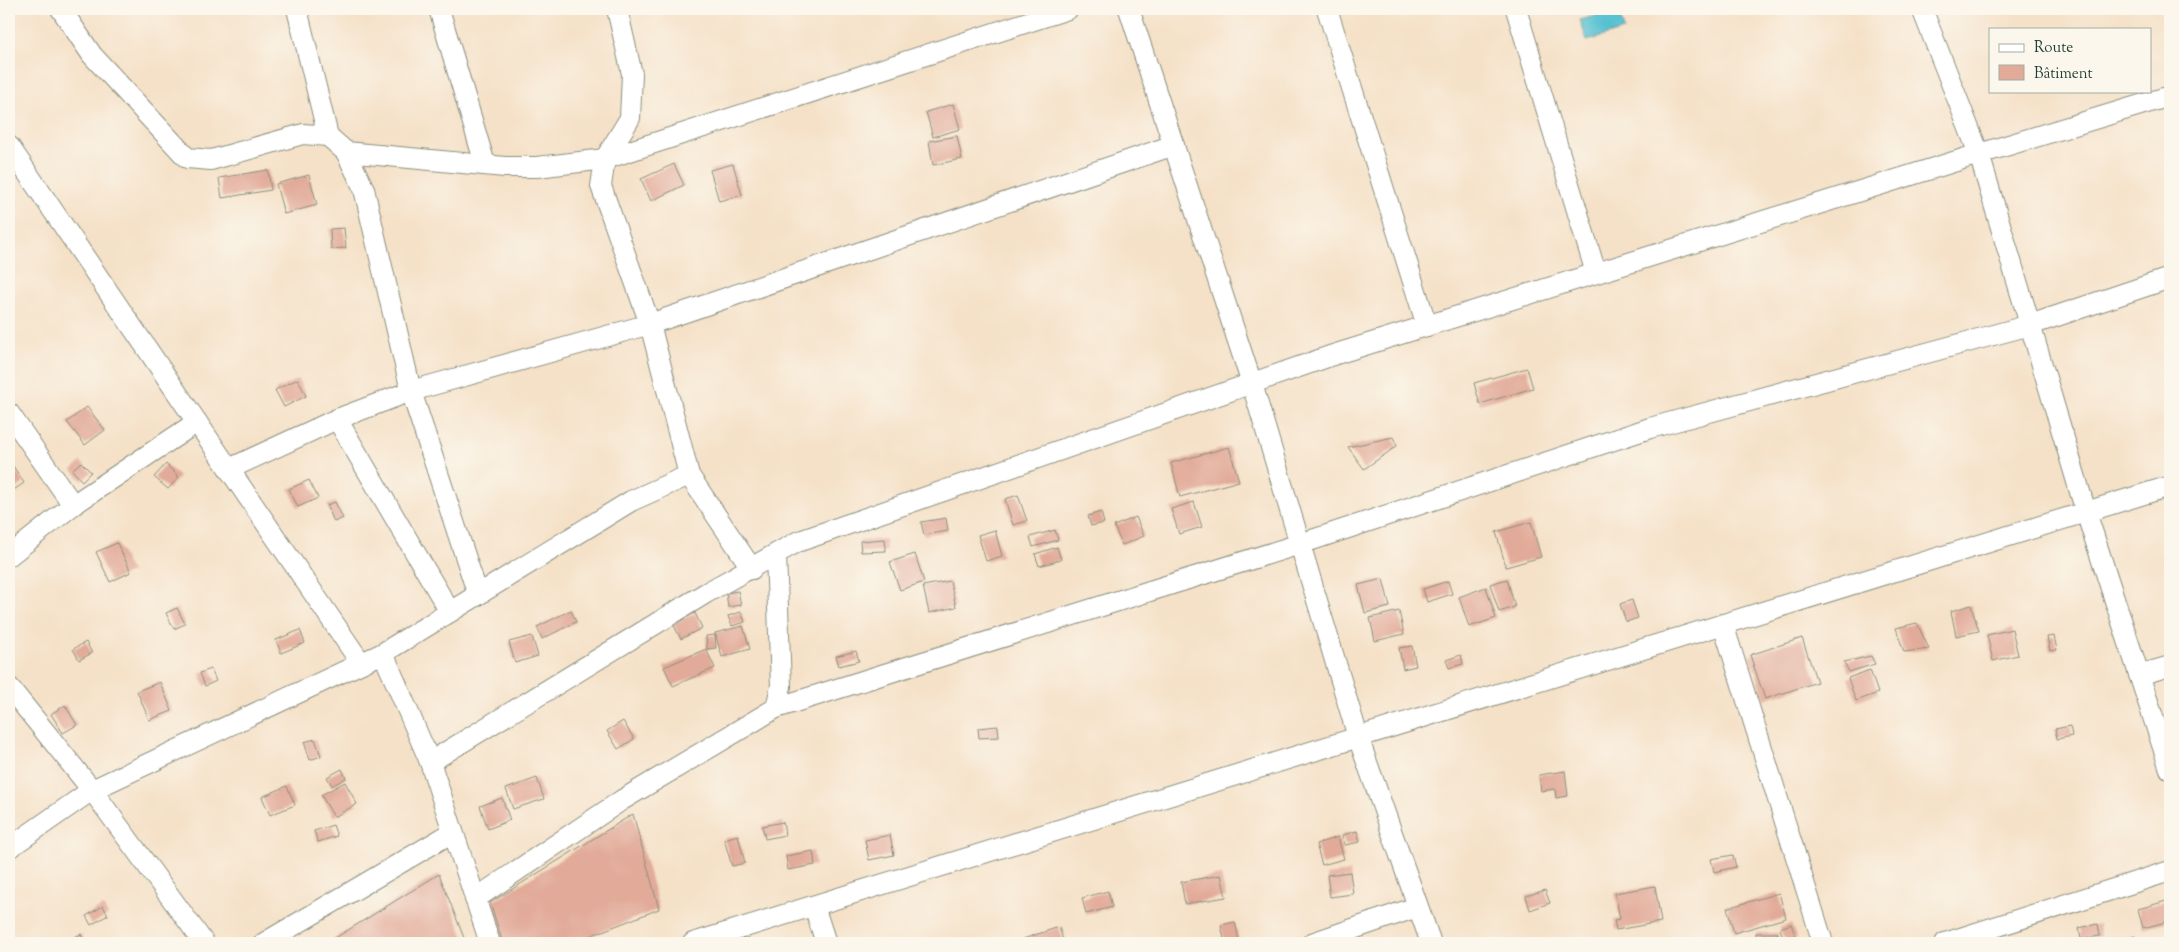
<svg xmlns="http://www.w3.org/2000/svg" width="2179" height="952" viewBox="0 0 2179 952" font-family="'Sorts Mill Goudy',serif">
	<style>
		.water { fill: #57c1d2; stroke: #3b7f83 }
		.building { fill: #e2aa99 }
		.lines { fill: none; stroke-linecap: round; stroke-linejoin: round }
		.street-casing { stroke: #8a8f7e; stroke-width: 22 }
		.street { stroke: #fff; stroke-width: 20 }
	</style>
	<rect width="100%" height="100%" fill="#fbf7ec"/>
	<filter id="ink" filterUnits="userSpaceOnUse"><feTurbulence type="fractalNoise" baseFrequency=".02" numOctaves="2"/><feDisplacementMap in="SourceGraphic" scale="10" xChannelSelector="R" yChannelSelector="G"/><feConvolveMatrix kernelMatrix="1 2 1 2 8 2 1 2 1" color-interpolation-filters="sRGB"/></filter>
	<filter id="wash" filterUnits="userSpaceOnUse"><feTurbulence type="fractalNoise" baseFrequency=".0096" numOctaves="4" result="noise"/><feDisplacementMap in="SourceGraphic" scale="20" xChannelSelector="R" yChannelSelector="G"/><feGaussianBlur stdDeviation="1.12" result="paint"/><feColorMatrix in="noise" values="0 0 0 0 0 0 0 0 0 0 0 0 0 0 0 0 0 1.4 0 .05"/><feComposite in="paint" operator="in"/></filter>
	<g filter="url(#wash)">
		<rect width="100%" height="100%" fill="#f5e1c8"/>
		<polygon class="water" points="1618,10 1624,30 1587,41 1580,20"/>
		<g id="blocks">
			<g class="building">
				<polygon points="953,104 960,129 933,137 926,112"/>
				<polygon points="957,136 962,159 933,165 929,141"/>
				<polygon points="674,164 684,185 651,201 641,179"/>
				<polygon points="733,164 742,195 719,201 710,170"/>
				<polygon points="268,170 271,190 222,198 219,178"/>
				<polygon points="309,175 317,205 284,214 276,184"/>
				<polygon points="344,228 346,248 331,249 330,229"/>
				<polygon points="1527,368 1533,388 1480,404 1474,383"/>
				<polygon points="298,379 306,396 284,407 275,390"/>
				<polygon points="87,407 105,430 85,445 67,422"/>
				<polygon points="1393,437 1397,446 1364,469 1348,447"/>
				<polygon points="1229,447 1239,481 1180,497 1171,463"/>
				<polygon points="81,462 91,472 82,481 72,470"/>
				<polygon points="11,463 24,483 9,493 9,465"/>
				<polygon points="166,464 179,477 168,489 154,477"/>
				<polygon points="309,480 318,498 298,507 289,489"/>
				<polygon points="1018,495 1027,521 1013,525 1005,499"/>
				<polygon points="335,502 343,518 334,522 327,505"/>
				<polygon points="1194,502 1202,527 1179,534 1171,509"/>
				<polygon points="1101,512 1104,523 1091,526 1088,516"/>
				<polygon points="1136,517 1144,536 1122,545 1114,526"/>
				<polygon points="946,518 948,531 924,535 921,522"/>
				<polygon points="1531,522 1541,557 1506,567 1496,532"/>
				<polygon points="995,530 1002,556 986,561 978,535"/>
				<polygon points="1055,530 1058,540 1033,547 1030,537"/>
				<polygon points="885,539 886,551 861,552 860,541"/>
				<polygon points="117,543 131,572 110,582 96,552"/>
				<polygon points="1057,547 1061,560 1039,566 1035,554"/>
				<polygon points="915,554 924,582 900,590 890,562"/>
				<polygon points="1383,579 1390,607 1365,613 1358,585"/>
				<polygon points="1507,579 1515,607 1499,612 1490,584"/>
				<polygon points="950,581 956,607 929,613 923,586"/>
				<polygon points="1448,581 1452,594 1427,602 1423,589"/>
				<polygon points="1486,587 1496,618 1469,627 1459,597"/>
				<polygon points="738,591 741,605 728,607 726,593"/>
				<polygon points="1632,600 1638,618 1626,622 1620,604"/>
				<polygon points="1971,605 1979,631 1956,636 1951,611"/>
				<polygon points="177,608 185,624 174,629 166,613"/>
				<polygon points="571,610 576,622 542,639 537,627"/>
				<polygon points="1399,611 1404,634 1375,641 1370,618"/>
				<polygon points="741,612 745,622 732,626 728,616"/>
				<polygon points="695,613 702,628 681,639 673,624"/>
				<polygon points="1917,623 1929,649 1904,652 1896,628"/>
				<polygon points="743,626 750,649 722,657 715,633"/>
				<polygon points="2012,629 2018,655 1993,661 1987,635"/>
				<polygon points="300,630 305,643 281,653 276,640"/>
				<polygon points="715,635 716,648 707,649 706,636"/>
				<polygon points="532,636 538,656 515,663 509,642"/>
				<polygon points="2054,636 2057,650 2050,651 2047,637"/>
				<polygon points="1802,638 1817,682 1765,699 1750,655"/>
				<polygon points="86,642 92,653 79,660 73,649"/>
				<polygon points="1412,646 1416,666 1403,669 1399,648"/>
				<polygon points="706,649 715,668 673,686 664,667"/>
				<polygon points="856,651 859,661 839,666 836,656"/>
				<polygon points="1461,655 1463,664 1449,668 1446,660"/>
				<polygon points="1871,656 1875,664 1849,672 1844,662"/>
				<polygon points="211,669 216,681 205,686 200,673"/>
				<polygon points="1870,670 1878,693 1856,701 1848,678"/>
				<polygon points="160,682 172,711 149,720 137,691"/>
				<polygon points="65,705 77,725 63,733 51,714"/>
				<polygon points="623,721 634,739 618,749 607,731"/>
				<polygon points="998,726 999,737 979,738 978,728"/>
				<polygon points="2070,726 2072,736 2057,739 2055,729"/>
				<polygon points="315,739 321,756 310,760 304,742"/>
				<polygon points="342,769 346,778 332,786 327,777"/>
				<polygon points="1565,771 1568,796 1556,798 1555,789 1541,791 1539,775"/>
				<polygon points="537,778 544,799 513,809 506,789"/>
				<polygon points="345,782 357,804 334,817 321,795"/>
				<polygon points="287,786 295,805 270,815 262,797"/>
				<polygon points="502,798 510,820 488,829 480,806"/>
				<polygon points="633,814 659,909 572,943 503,943 490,903"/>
				<polygon points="783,822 785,835 765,839 762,826"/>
				<polygon points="333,825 337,836 318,842 314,831"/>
				<polygon points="1357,831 1360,842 1345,845 1342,835"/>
				<polygon points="738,835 745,863 732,866 724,839"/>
				<polygon points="890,835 894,855 869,860 865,840"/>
				<polygon points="1338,837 1344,859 1322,865 1316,844"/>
				<polygon points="813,851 815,865 788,870 786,856"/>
				<polygon points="1733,855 1736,867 1714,872 1711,859"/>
				<polygon points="1350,872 1353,894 1330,897 1327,875"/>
				<polygon points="439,874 466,943 327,943"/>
				<polygon points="1221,875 1226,897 1185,904 1181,882"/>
				<polygon points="1655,886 1661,922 1616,930 1614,920 1620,919 1615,893"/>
				<polygon points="1545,890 1550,903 1530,910 1526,896"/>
				<polygon points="1108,891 1112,907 1086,914 1082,898"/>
				<polygon points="1779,893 1786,918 1734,933 1727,908"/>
				<polygon points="2170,900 2170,921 2143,928 2138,909"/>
				<polygon points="103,906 108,915 91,925 86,916"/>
				<polygon points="1235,922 1239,940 1225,943 1221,925"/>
				<polygon points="1791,924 1797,939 1785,943 1780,928"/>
				<polygon points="2098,924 2100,936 2081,939 2079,928"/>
				<polygon points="1059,927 1064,943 1011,943"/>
				<rect x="1756" y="933" width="22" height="10"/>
				<polygon points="81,934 85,943 61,943"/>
				<polygon points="2135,936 2137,943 2112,943"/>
			</g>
		</g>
	</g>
	<g filter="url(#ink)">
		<use href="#blocks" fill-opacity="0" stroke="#8a8f7e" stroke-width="1"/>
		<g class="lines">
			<defs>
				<g id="street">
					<polyline points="61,9 92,55 187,158 211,160 303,134 328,136 346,152 364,189 411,391 478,595"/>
					<polyline points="297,9 328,136"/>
					<polyline points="439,9 485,164"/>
					<polyline points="617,9 632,74 630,118 605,159 601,186 650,324 689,475 752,569"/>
					<polyline points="1129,9 1252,384 1358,737 1431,943"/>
					<polyline points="1327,9 1427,326"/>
					<polyline points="1516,9 1596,273"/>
					<polyline points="2170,96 1979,154 2086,512 2170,769"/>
					<polyline points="9,146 361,663"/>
					<polyline points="346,152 505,167 537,167 605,159 1068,9"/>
					<polyline points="9,413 73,505"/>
					<polyline points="337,419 450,612"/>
					<polyline points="229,469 337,419 411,391 650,324 1174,145"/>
					<polyline points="9,556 73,505 197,422"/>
					<polyline points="1723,624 1823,943"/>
					<polyline points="383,653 430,762 490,943"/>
					<polyline points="2139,675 2170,666"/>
					<polyline points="9,687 92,790 204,943"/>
					<polyline points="776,708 1300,544 1650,428 2030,325 2170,278"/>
					<polyline points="430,762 706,593 797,542 1333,355 1979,154 1922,9"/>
					<polyline points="9,848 92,790 383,653 631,501 689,475"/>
					<polyline points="475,899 622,800 776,708 781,686 776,555"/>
					<polyline points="814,906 826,943"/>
					<polyline points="264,943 453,832"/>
					<polyline points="693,943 2170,486"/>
					<polyline points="1312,943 1417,907"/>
					<polyline points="1945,943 2170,871"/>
				</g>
			</defs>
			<use href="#street" class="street-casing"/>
			<use href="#street" class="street"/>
		</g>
	</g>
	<rect width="2179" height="952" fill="none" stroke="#fbf7ec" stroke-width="30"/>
	<rect x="1989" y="28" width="162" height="65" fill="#fbf7ec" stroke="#a3ada2"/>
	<rect x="1999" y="44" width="25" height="8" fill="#ffffff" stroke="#a3ada2"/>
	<text x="2034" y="52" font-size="15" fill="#1f3d34">Route</text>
	<rect x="1999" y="65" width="25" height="15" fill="#e2aa99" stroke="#a3ada2"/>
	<text x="2034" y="78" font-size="15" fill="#1f3d34">Bâtiment</text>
</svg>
